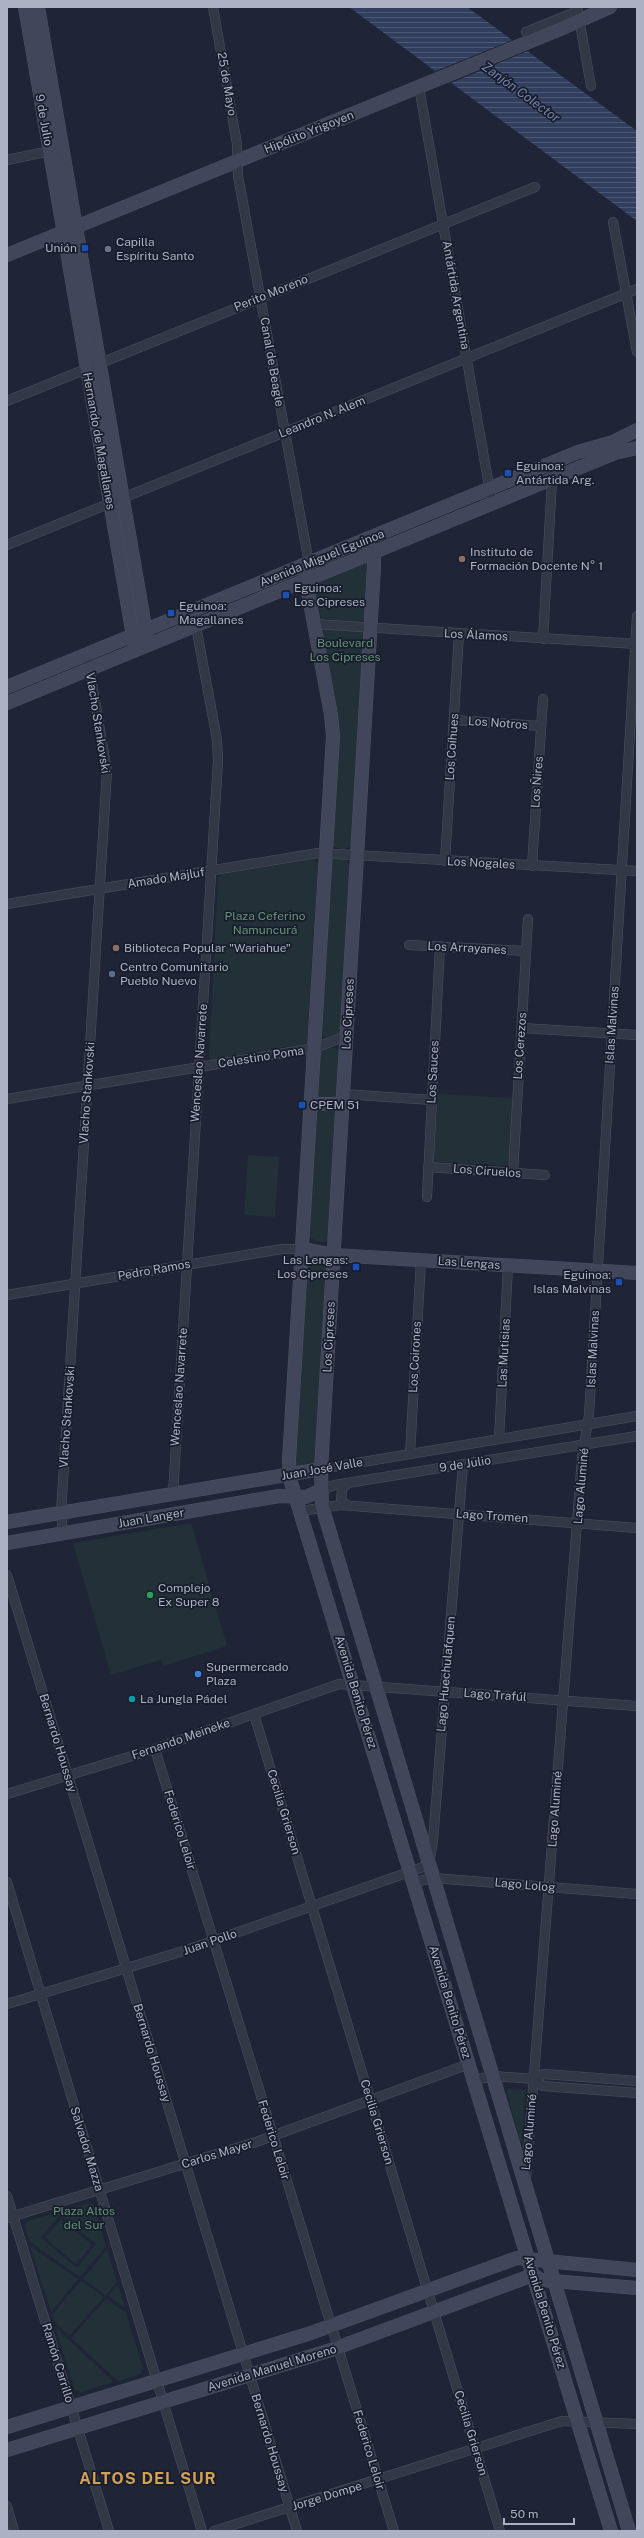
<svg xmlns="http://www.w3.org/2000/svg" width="644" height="2538" viewBox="0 0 644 2538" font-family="'Public Sans',sans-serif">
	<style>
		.green { fill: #213137; fill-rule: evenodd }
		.water { fill: url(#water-rules) }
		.pier { fill: #1f2536 }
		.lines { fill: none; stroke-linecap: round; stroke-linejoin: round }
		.street-casing { stroke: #4d5262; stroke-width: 10 }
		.secondary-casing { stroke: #4d5262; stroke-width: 14 }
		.street { stroke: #333847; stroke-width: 9 }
		.secondary { stroke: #41465a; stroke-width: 13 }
		.transit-dot { fill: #1a4fb4; stroke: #181d2b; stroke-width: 1.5 }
		.worship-dot { fill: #6b7280; stroke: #181d2b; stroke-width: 1.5 }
		.education-dot { fill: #8d6e63; stroke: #181d2b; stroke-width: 1.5 }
		.service-dot { fill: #5c6f8a; stroke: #181d2b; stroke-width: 1.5 }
		.leisure-dot { fill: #2e9e5b; stroke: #181d2b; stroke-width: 1.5 }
		.shop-dot { fill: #3f7fe0; stroke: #181d2b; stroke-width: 1.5 }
		.culture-dot { fill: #0f9aa8; stroke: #181d2b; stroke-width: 1.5 }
		.labels { text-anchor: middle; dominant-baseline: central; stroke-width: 3.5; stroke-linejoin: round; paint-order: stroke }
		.street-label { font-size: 12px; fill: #acb2c4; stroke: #181d2b }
		.poi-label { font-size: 12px; fill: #acb2c4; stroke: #181d2b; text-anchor: start }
		.park-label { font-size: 12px; fill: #649477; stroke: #181d2b }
		.water-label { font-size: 13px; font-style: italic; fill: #7484ac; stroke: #181d2b }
		.district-label { font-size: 16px; font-weight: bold; letter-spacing: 1px; fill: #d3a058; stroke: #181d2b }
	</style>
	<defs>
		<pattern id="water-rules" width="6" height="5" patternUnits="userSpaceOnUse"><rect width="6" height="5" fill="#323e5e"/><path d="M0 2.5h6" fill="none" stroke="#4d5873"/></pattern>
	</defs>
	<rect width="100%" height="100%" fill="#1f2536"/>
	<g class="green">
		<polygon points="366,561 369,563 366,620 359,622 321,619 313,582"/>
		<polygon points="325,629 359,629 364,632 352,845 344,850 333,846 322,634"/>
		<polygon points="335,858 345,859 351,866 341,1033 328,1039 321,1035 331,861"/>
		<polygon points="315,859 318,863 307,1043 211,1060 209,1056 218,878 222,874"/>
		<polygon points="324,1048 335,1048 340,1052 338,1098 319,1100 315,1095 319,1051"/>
		<polygon points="438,1094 513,1098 509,1161 507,1166 436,1162 434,1158"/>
		<path d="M315,1107L336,1109L329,1239C323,1245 314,1241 309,1236Z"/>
		<polygon points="248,1155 279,1157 275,1217 244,1215"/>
		<polygon points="311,1262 322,1263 327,1268 315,1464 297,1467 294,1465 306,1266"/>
		<polygon points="191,1523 227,1646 163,1666 161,1660 111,1675 73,1543"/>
		<polygon points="506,2089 526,2090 521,2147"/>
		<path d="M91,2203L94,2206L106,2246L80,2277L29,2241L25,2225L28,2221ZM60,2215L96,2244L77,2268L41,2238Z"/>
		<polygon points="61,2219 92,2245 76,2264 45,2238"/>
		<polygon points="30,2246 78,2279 51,2312"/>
		<polygon points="107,2250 117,2282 106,2295 83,2279"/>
		<polygon points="81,2281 104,2297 69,2336 54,2321 52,2315"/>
		<polygon points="118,2285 125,2308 108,2296"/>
		<polygon points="106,2299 126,2313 143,2368 141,2374 118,2381 71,2338"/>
		<polygon points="55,2327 114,2382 81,2392 75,2390"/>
	</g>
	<polygon class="water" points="349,7 467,7 637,131 637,221"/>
	<polygon class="pier" points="515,39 530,50 451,83 436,71"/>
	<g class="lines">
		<defs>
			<g id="street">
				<polyline points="213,7 237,144 238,176 309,563"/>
				<polyline points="577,7 591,86"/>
				<polyline points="526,32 578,11"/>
				<polyline points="419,87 492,503"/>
				<polyline points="7,160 55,150"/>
				<polyline points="613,222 637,352"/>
				<polyline points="7,401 535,187"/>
				<polyline points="7,545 637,289"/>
				<polyline points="314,624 637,644"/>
				<polyline points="543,639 553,463"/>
				<polyline points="454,720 541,726"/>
				<polyline points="445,861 459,634"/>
				<polyline points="532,866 543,699"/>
				<polyline points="7,904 318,853 637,871"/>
				<polyline points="409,945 526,951"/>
				<polyline points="522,1028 637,1035"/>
				<polyline points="343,1094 432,1100"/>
				<polyline points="7,1099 314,1048 347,1036"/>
				<polyline points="428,1167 545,1175"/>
				<polyline points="513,1173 528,919"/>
				<polyline points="427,1197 440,946"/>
				<polyline points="7,1295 282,1249 302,1249"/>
				<polyline points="499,1439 508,1266"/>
				<polyline points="410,1454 421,1260"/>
				<polyline points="321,1469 637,1416"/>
				<polyline points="321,1490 335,1485 637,1436"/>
				<polyline points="173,1494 218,761 217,740 193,610"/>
				<polyline points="347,1505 341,1501 342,1489 348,1483"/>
				<polyline points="301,1511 340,1505 637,1528"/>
				<polyline points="63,1533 61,1513 107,771 87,654"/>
				<polyline points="7,1575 297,2531"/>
				<polyline points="254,1714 500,2531"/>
				<polyline points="155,1749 394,2531"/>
				<polyline points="7,1794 155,1749 339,1684 637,1706"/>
				<polyline points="7,1882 202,2531"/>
				<polyline points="414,1882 433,1878 637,1894"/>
				<polyline points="7,2004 190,1949 429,1865 433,1841 463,1464"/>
				<polyline points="534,2079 544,2074 637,2081"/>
				<polyline points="474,2080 493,2076 534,2079 543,2086 637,2093"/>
				<polyline points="526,2178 582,1458 589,1415 637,616"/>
				<polyline points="7,2196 109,2531"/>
				<polyline points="7,2218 256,2142 469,2064"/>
				<polyline points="7,2506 14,2531"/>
				<polyline points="214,2531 562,2421 637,2424"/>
			</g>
			<g id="secondary">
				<polyline points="25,7 134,642"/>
				<polyline points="38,7 147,638"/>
				<polyline points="7,255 558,30 610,7"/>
				<polyline points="366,540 374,559 374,567 321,1469 322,1506 629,2531"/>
				<polyline points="303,565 331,715 333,736 289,1460 290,1479 611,2531"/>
				<polyline points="7,687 578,452 613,442 637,430"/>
				<polyline points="7,703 615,453 637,448"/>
				<polyline points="311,1099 316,1104 341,1104 343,1100"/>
				<polyline points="302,1249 334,1255 637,1273"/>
				<polyline points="7,1522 321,1469"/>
				<polyline points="7,1543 279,1496 306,1497 321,1490"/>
				<polyline points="7,2427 311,2333 517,2258 637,2270"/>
				<polyline points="7,2450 331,2350 533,2275 541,2280 637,2288"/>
			</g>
		</defs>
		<use href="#street" class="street-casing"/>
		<use href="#secondary" class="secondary-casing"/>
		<use href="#street" class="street"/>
		<use href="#secondary" class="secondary"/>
	</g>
	<g class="transit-dot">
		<rect x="81" y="244" width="8" height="8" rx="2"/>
		<rect x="504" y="469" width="8" height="8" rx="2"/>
		<rect x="282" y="591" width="8" height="8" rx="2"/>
		<rect x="167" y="609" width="8" height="8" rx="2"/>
		<rect x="298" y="1101" width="8" height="8" rx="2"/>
		<rect x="352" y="1263" width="8" height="8" rx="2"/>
		<rect x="615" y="1278" width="8" height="8" rx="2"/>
	</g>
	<circle class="worship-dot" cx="108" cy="249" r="4"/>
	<g class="education-dot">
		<circle cx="462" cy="559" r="4"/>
		<circle cx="116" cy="948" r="4"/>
	</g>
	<circle class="service-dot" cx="112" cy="974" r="4"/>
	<circle class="leisure-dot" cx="150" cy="1595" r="4"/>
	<circle class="shop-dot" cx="198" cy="1674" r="4"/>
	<circle class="culture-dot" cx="132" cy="1699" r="4"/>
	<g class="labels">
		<g class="street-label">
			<text transform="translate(227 84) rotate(80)">25 de Mayo</text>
			<text transform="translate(44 120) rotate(80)">9 de Julio</text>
			<text transform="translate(309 132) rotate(-22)">Hipólito Yrigoyen</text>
			<text transform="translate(271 293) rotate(-22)">Perito Moreno</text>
			<text transform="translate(456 295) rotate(80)">Antártida Argentina</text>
			<text transform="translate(272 362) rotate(80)">Canal de Beagle</text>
			<text transform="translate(322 417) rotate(-22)">Leandro N. Alem</text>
			<text transform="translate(99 441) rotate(80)">Hernando de Magallanes</text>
			<text transform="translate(322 558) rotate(-22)">Avenida Miguel Eguinoa</text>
			<text transform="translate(476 635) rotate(3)">Los Álamos</text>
			<text transform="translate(98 723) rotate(81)">Vlacho Stankovski</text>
			<text transform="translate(498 723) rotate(4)">Los Notros</text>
			<text transform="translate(452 747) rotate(-86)">Los Coíhues</text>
			<text transform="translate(537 782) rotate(-86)">Los Ñires</text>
			<text transform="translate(481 863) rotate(3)">Los Nogales</text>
			<text transform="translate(166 878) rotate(-9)">Amado Majluf</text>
			<text transform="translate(467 948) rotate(3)">Los Arrayanes</text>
			<text transform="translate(348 1014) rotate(-87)">Los Cipreses</text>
			<text transform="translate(612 1025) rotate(-86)">Islas Malvinas</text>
			<text transform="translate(520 1046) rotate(-86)">Los Cerezos</text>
			<text transform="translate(261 1057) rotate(-9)">Celestino Poma</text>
			<text transform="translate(199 1063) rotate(-86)">Wenceslao Navarrete</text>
			<text transform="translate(433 1072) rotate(-87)">Los Sauces</text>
			<text transform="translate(87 1093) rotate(-86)">Vlacho Stankovski</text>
			<text transform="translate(487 1171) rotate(4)">Los Ciruelos</text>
			<text transform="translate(469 1263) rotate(4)">Las Lengas</text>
			<text transform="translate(154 1270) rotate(-10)">Pedro Ramos</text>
			<text transform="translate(329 1337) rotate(-87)">Los Cipreses</text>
			<text transform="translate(593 1349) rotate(-87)">Islas Malvinas</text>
			<text transform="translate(504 1353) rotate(-87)">Las Mutisias</text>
			<text transform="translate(415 1357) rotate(-87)">Los Coirones</text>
			<text transform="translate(179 1387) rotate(-86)">Wenceslao Navarrete</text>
			<text transform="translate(67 1417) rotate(-86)">Vlacho Stankovski</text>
			<text transform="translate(465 1464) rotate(-9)">9 de Julio</text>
			<text transform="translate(322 1469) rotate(-10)">Juan José Valle</text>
			<text transform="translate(581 1486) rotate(-85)">Lago Aluminé</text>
			<text transform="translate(492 1516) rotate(4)">Lago Tromen</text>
			<text transform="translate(151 1518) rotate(-10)">Juan Langer</text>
			<text transform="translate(446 1674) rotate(-85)">Lago Huechulafquen</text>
			<text transform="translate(356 1692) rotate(73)">Avenida Benito Pérez</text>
			<text transform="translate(495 1695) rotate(4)">Lago Trafúl</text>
			<text transform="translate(181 1739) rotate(-19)">Fernando Meineke</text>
			<text transform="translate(58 1743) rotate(73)">Bernardo Houssay</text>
			<text transform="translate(555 1809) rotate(-86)">Lago Aluminé</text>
			<text transform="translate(284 1812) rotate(73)">Cecilia Grierson</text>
			<text transform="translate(180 1830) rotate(73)">Federico Leloir</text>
			<text transform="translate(525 1885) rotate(5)">Lago Lolog</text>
			<text transform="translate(210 1942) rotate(-19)">Juan Pollo</text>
			<text transform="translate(450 2002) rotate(73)">Avenida Benito Pérez</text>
			<text transform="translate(152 2053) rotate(73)">Bernardo Houssay</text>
			<text transform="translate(377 2122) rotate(73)">Cecilia Grierson</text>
			<text transform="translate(529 2132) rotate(-85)">Lago Aluminé</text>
			<text transform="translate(274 2140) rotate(73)">Federico Leloir</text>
			<text transform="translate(87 2149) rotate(73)">Salvador Mazza</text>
			<text transform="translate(217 2154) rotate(-17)">Carlos Mayer</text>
			<text transform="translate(545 2312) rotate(73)">Avenida Benito Pérez</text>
			<text transform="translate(58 2363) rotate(73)">Ramón Carrillo</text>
			<text transform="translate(272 2368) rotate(-17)">Avenida Manuel Moreno</text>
			<text transform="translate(471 2433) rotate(73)">Cecilia Grierson</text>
			<text transform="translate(270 2443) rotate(73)">Bernardo Houssay</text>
			<text transform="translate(369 2450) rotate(73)">Federico Leloir</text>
			<text transform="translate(327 2496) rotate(-17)">Jorge Dompe</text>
		</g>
		<g class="poi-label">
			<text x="116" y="242">Capilla<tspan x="116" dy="14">Espíritu Santo</tspan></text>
			<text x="77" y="248" text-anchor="end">Unión</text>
			<text x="516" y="466">Eguinoa:<tspan x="516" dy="14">Antártida Arg.</tspan></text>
			<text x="470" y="552">Instituto de<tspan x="470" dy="14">Formación Docente N° 1</tspan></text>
			<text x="294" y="588">Eguinoa:<tspan x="294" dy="14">Los Cipreses</tspan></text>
			<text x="179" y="606">Eguinoa:<tspan x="179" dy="14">Magallanes</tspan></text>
			<text x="124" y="948">Biblioteca Popular "Wariahue"</text>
			<text x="120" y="967">Centro Comunitario<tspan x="120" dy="14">Pueblo Nuevo</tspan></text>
			<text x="310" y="1105">CPEM 51</text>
			<text x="348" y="1260" text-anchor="end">Las Lengas:<tspan x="348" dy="14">Los Cipreses</tspan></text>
			<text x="611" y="1275" text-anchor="end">Eguinoa:<tspan x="611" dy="14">Islas Malvinas</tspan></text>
			<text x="158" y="1588">Complejo<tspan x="158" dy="14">Ex Super 8</tspan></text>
			<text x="206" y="1667">Supermercado<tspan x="206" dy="14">Plaza</tspan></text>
			<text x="140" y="1699">La Jungla Pádel</text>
		</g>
		<g class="park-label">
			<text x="345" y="643">Boulevard<tspan x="345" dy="14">Los Cipreses</tspan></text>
			<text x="265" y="916">Plaza Ceferino<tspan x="265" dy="14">Namuncurá</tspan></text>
			<text x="84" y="2211">Plaza Altos<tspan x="84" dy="14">del Sur</tspan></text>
		</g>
		<g class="water-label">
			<text transform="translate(521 92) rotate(36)">Zanjón Colector</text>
		</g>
		<g class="district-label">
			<text x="148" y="2478">ALTOS DEL SUR</text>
		</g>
	</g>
	<rect width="644" height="2538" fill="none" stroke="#acb2c4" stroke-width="16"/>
	<path d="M504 2518v6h70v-6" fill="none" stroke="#acb2c4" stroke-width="2"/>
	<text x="510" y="2518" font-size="12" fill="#acb2c4" stroke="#181d2b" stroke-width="3" paint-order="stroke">50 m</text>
</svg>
